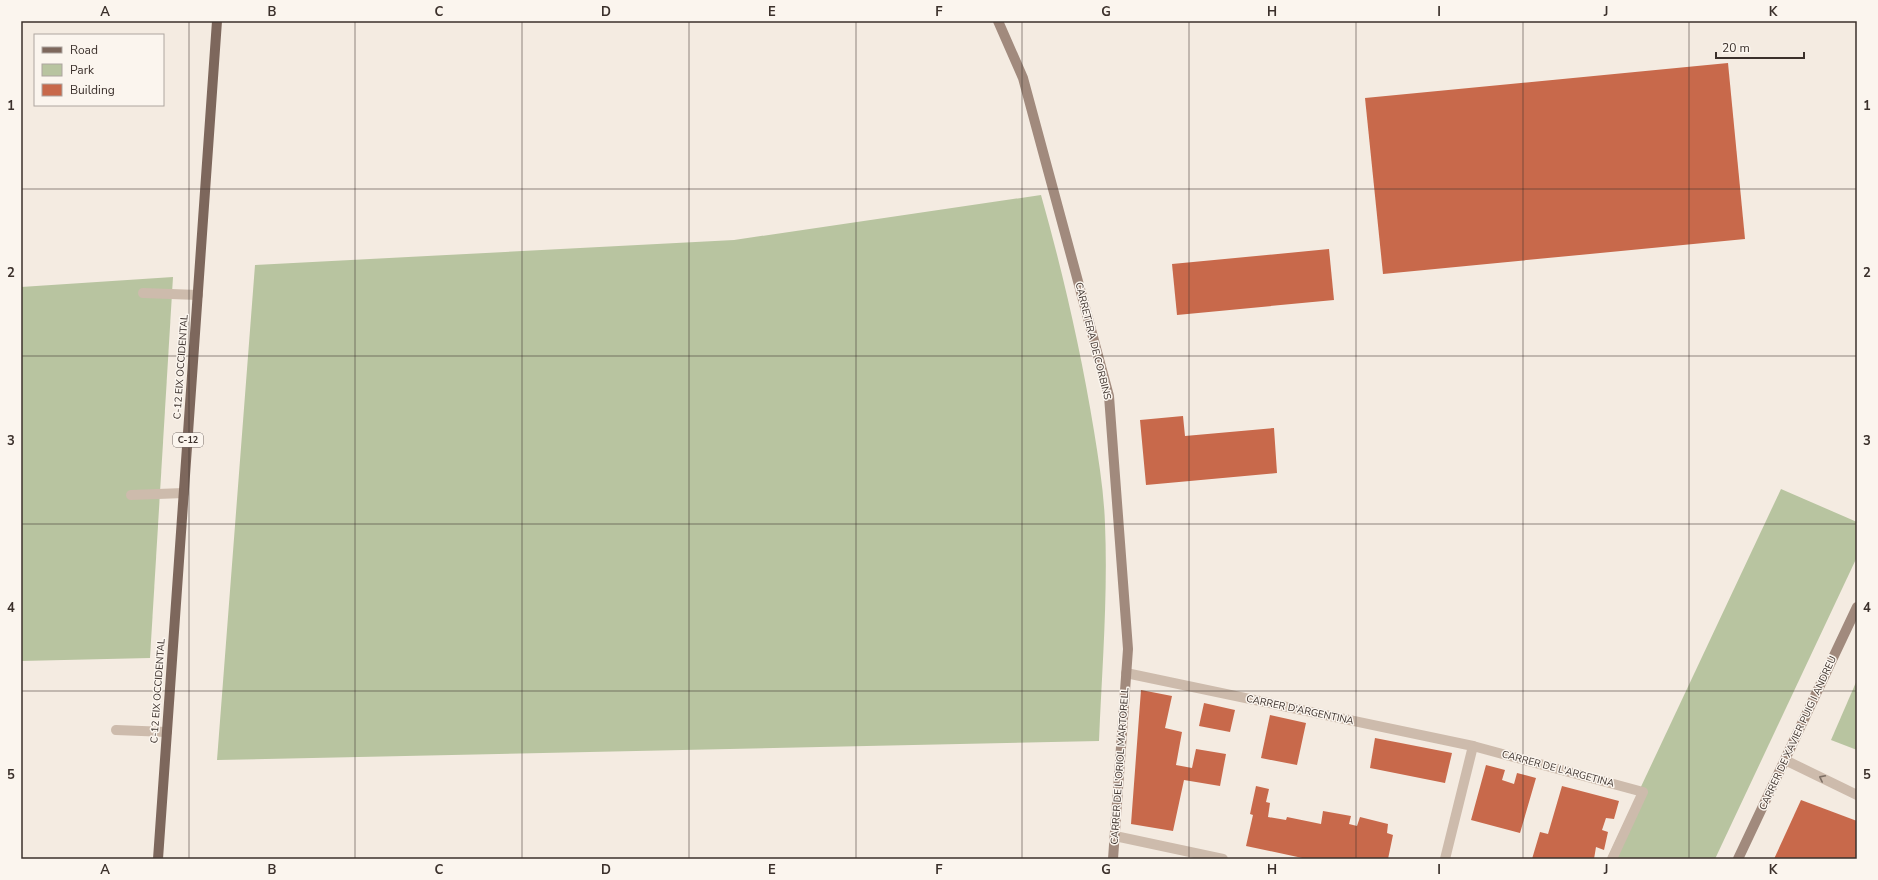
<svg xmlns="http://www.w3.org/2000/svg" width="1878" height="880" viewBox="0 0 1878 880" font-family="'Nunito Sans',sans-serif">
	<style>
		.green { fill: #b8c4a0 }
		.building { fill: #c8694b }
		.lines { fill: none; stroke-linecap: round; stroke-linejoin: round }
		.lane { stroke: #cdbbac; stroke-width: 10 }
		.street { stroke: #cdbbac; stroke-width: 10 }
		.secondary { stroke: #a18a7d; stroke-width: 10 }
		.primary { stroke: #7d675c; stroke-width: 10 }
		.oneway { stroke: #7d6f65 }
		.grid { fill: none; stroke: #3b302b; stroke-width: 1; stroke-opacity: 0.55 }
		.labels { text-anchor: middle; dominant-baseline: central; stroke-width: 3; stroke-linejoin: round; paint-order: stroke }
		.shield { fill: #fbf5ee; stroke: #756b66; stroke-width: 1 }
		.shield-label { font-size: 9px; font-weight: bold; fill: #3b302b }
		.street-label { font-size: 10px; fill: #3b302b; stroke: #fbf5ee }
		.neatline { fill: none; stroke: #3b302b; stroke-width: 1.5 }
		.grid-label { font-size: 13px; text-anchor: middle; font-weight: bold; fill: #3b302b }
	</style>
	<rect width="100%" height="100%" fill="#f4ebe1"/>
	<g class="green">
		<path d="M1041,195C1063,273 1081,351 1094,431C1099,462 1104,493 1105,524C1108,596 1102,669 1099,741L217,760L255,265L734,240Z"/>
		<polygon points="173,277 150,658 21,661 21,287"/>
		<polygon points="1781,489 1857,522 1857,557 1715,859 1607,859"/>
		<polygon points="1857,680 1857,750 1831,740"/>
	</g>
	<g class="building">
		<polygon points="1728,63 1745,239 1383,274 1365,98"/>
		<polygon points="1329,249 1334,300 1177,315 1172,264"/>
		<polygon points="1183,416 1185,436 1274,428 1277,473 1146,485 1140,420"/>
		<polygon points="1141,690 1172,696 1165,728 1182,732 1176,765 1192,768 1196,749 1226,754 1220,786 1184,780 1173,831 1131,824"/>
		<polygon points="1204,703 1235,710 1230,732 1199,726"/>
		<polygon points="1270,715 1306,723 1297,765 1261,758"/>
		<polygon points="1375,738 1452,753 1445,783 1370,768"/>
		<polygon points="1486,765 1505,770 1502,780 1514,784 1517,773 1536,778 1520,833 1471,820"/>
		<polygon points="1256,786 1269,789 1266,802 1270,803 1268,817 1286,820 1287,817 1321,824 1323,811 1351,816 1349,824 1357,826 1360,817 1388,824 1387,833 1393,835 1388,859 1307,859 1246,846 1253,815 1250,814"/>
		<polygon points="1562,786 1619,801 1614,819 1606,818 1602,830 1608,832 1604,850 1596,847 1594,859 1532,859 1540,832 1548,834"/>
		<polygon points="1801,800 1857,821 1857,859 1774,859"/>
	</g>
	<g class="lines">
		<g class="lane">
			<polyline points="143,293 198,295"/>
			<polyline points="131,495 184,493"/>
			<polyline points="1126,673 1473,746 1445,859"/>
			<polyline points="116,730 167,732"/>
			<polyline points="1115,836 1223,859"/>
		</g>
		<g class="street">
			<polyline points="1473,746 1643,792 1612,859"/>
			<polyline points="1785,760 1857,795"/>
		</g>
		<g class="secondary">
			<polyline points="998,21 1023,78 1109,396 1128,649 1113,859"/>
			<polyline points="1738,859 1857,607"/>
		</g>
		<polyline class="primary" points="158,859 217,21"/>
	</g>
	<defs><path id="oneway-chevron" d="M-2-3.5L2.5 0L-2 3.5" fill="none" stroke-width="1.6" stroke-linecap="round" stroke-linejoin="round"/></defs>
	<use class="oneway" href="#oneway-chevron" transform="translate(1822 778) rotate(-153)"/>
	<path class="grid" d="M189,21V859M355,21V859M522,21V859M689,21V859M856,21V859M1022,21V859M1189,21V859M1356,21V859M1523,21V859M1689,21V859M21,189H1857M21,356H1857M21,524H1857M21,691H1857"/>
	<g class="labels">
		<rect class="shield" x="173" y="433" width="30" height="14" rx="3"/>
		<g class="shield-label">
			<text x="188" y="440">C-12</text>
		</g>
		<g class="street-label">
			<text transform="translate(1093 341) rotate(76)">CARRETERA DE CORBINS</text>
			<text transform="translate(181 367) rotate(-86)">C-12 EIX OCCIDENTAL</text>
			<text transform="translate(158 691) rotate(-86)">C-12 EIX OCCIDENTAL</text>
			<text transform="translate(1300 710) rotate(12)">CARRER D'ARGENTINA</text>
			<text transform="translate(1798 733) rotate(-65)">CARRER DE XAVIER PUIG I ANDREU</text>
			<text transform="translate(1120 766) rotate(-86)">CARRER DE L'ORIOL MARTORELL</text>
			<text transform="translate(1558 769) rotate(15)">CARRER DE L'ARGETINA</text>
		</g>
	</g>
	<rect width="1878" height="880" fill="none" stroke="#fbf5ee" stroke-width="44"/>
	<rect x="34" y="34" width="130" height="72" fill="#fbf5ee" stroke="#aea6a0"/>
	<rect x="42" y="47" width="20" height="6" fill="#7d675c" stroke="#aea6a0"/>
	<text x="70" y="54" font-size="12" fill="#3b302b">Road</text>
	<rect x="42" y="64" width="20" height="12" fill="#b8c4a0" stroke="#aea6a0"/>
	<text x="70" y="74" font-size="12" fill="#3b302b">Park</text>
	<rect x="42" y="84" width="20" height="12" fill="#c8694b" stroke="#aea6a0"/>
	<text x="70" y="94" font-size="12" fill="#3b302b">Building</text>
	<path d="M1716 52v6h88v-6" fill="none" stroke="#3b302b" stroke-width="2"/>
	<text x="1722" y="52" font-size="12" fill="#3b302b" stroke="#fbf5ee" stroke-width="3" paint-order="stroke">20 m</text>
	<rect x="22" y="22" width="1834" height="836" class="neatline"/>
	<g class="grid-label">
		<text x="105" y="16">A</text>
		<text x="272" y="16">B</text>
		<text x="439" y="16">C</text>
		<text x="606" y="16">D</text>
		<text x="772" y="16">E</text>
		<text x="939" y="16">F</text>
		<text x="1106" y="16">G</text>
		<text x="1272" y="16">H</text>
		<text x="1439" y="16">I</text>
		<text x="1606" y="16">J</text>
		<text x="1773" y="16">K</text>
		<text x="11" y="110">1</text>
		<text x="1867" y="110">1</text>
		<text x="11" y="277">2</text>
		<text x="1867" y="277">2</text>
		<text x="11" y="445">3</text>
		<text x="1867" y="445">3</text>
		<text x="11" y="612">4</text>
		<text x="1867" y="612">4</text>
		<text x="11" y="779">5</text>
		<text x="1867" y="779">5</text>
		<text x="105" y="874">A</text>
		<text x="272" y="874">B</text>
		<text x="439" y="874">C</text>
		<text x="606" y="874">D</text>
		<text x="772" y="874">E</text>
		<text x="939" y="874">F</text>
		<text x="1106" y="874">G</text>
		<text x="1272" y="874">H</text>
		<text x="1439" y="874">I</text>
		<text x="1606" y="874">J</text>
		<text x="1773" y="874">K</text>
	</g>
</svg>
